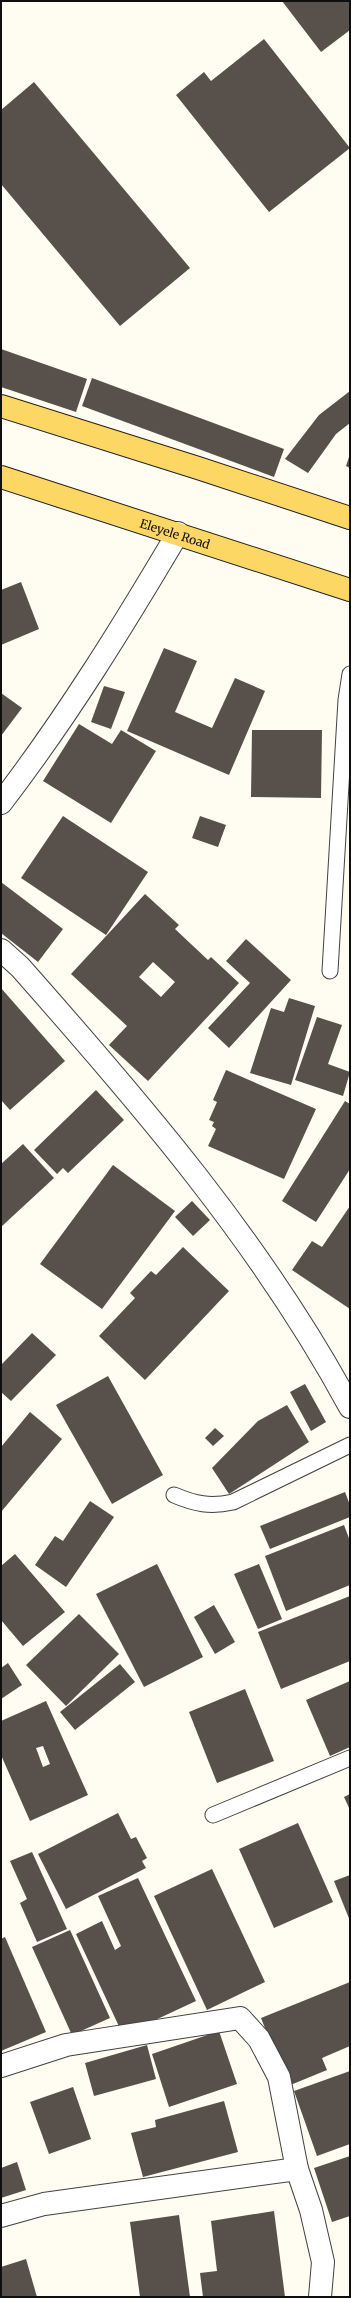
<svg xmlns="http://www.w3.org/2000/svg" width="351" height="2298" viewBox="0 0 351 2298" font-family="Merriweather,serif">
	<style>
		.building { fill: #58504b; fill-rule: evenodd }
		.lines { fill: none; stroke-linecap: round; stroke-linejoin: round }
		.service-casing { stroke: #424242; stroke-width: 17 }
		.minor-casing { stroke: #424242; stroke-width: 24 }
		.primary-casing { stroke: #202020; stroke-width: 24 }
		.service { stroke: #fff; stroke-width: 15 }
		.minor { stroke: #fff; stroke-width: 22 }
		.primary { stroke: #fcd764; stroke-width: 22 }
		.labels { text-anchor: middle; dominant-baseline: central; stroke-width: 4; stroke-linejoin: round; paint-order: stroke }
		.street-label { font-size: 12px; fill: #0f0f0f; stroke: #fff }
	</style>
	<rect width="100%" height="100%" fill="#fffcf1"/>
	<g class="building">
		<polygon points="282,1 350,1 350,30 321,52"/>
		<polygon points="264,39 350,148 269,212 176,95 204,72 211,81"/>
		<polygon points="34,82 190,268 120,326 1,184 1,110"/>
		<polygon points="1,349 87,379 76,412 1,387"/>
		<polygon points="92,378 284,449 274,477 82,406"/>
		<polygon points="350,391 350,423 336,434 308,473 285,459 319,415"/>
		<polygon points="350,454 350,468 346,466"/>
		<polygon points="21,582 39,629 1,645 1,590"/>
		<polygon points="164,648 197,661 175,712 212,728 235,678 265,691 229,775 127,731"/>
		<polygon points="104,686 125,692 111,729 91,722"/>
		<polygon points="1,693 22,708 1,736"/>
		<polygon points="79,724 112,744 121,730 156,751 111,823 43,781"/>
		<polygon points="252,730 322,730 321,798 251,797"/>
		<polygon points="63,816 148,872 106,935 21,878"/>
		<polygon points="200,816 226,825 218,847 192,838"/>
		<polygon points="1,882 63,929 38,962 1,933"/>
		<path d="M145,894L179,925L175,929L208,960L211,957L239,983L148,1081L109,1045L127,1026L71,974ZM153,962L175,982L161,997L139,977Z"/>
		<polygon points="246,939 291,980 229,1048 208,1028 250,983 226,961"/>
		<polygon points="1,988 65,1061 10,1110 1,1100"/>
		<polygon points="289,998 315,1006 291,1085 250,1073 271,1008 284,1012"/>
		<polygon points="317,1017 342,1025 328,1064 350,1072 343,1096 295,1080"/>
		<polygon points="226,1070 316,1109 284,1179 208,1146 216,1129 212,1126 214,1122 209,1120 217,1102 213,1100"/>
		<polygon points="96,1090 124,1120 68,1173 63,1168 57,1174 34,1150"/>
		<polygon points="345,1101 350,1104 350,1169 316,1222 282,1201"/>
		<polygon points="23,1144 54,1178 1,1227 1,1164"/>
		<polygon points="113,1165 175,1211 102,1309 40,1264"/>
		<polygon points="192,1201 210,1220 193,1236 175,1217"/>
		<polygon points="350,1206 350,1309 292,1270 312,1241 322,1247"/>
		<polygon points="183,1247 229,1291 145,1380 99,1336 135,1298 130,1293 151,1271 156,1275"/>
		<polygon points="32,1333 56,1355 11,1401 1,1392 1,1365"/>
		<polygon points="108,1376 163,1475 112,1504 56,1405"/>
		<polygon points="305,1384 326,1422 311,1431 290,1392"/>
		<polygon points="287,1405 309,1442 229,1494 212,1468 258,1421"/>
		<polygon points="30,1412 62,1439 1,1512 1,1447"/>
		<polygon points="215,1428 224,1436 213,1446 205,1438"/>
		<polygon points="345,1492 350,1505 350,1517 270,1549 260,1526"/>
		<polygon points="90,1501 114,1517 66,1587 35,1565 55,1536 63,1541"/>
		<polygon points="344,1525 350,1541 350,1585 286,1611 265,1556"/>
		<polygon points="15,1554 65,1612 23,1646 1,1620 1,1566"/>
		<polygon points="157,1564 203,1657 144,1687 96,1594"/>
		<polygon points="259,1564 282,1619 258,1629 234,1574"/>
		<polygon points="350,1596 350,1661 281,1689 258,1632"/>
		<polygon points="214,1605 235,1642 215,1654 194,1617"/>
		<polygon points="79,1614 119,1654 66,1706 26,1665"/>
		<polygon points="8,1663 22,1685 1,1699 1,1668"/>
		<polygon points="120,1664 135,1682 75,1730 60,1712"/>
		<polygon points="350,1681 350,1747 330,1756 306,1700"/>
		<polygon points="245,1689 274,1761 217,1783 189,1712"/>
		<path d="M46,1701L88,1795L30,1821L1,1755V1721ZM43,1746L50,1764L43,1767L36,1748Z"/>
		<polygon points="350,1794 350,1810 344,1797"/>
		<polygon points="118,1813 131,1839 136,1837 147,1858 142,1861 146,1868 66,1909 38,1854"/>
		<polygon points="298,1823 333,1902 274,1928 239,1849"/>
		<polygon points="32,1852 67,1929 37,1942 20,1903 27,1899 10,1861"/>
		<polygon points="212,1869 265,1982 207,2010 154,1896"/>
		<polygon points="350,1875 350,1921 334,1881"/>
		<polygon points="138,1878 196,2001 123,2035 76,1934 102,1921 115,1950 121,1946 98,1896"/>
		<polygon points="70,1930 110,2018 72,2035 32,1947"/>
		<polygon points="5,1937 46,2032 1,2051 1,1939"/>
		<polygon points="350,1982 350,2046 322,2058 327,2070 288,2086 261,2018"/>
		<polygon points="219,2031 237,2084 169,2107 152,2054"/>
		<polygon points="147,2045 156,2079 94,2096 85,2063"/>
		<polygon points="350,2071 350,2144 317,2156 294,2091"/>
		<polygon points="73,2087 91,2139 49,2154 30,2102"/>
		<polygon points="224,2101 238,2152 143,2177 131,2133 156,2127 155,2120"/>
		<polygon points="350,2156 350,2216 332,2222 314,2168"/>
		<polygon points="17,2162 26,2190 1,2198 1,2168"/>
		<polygon points="274,2211 285,2297 203,2297 200,2273 217,2271 211,2221"/>
		<polygon points="179,2215 190,2297 140,2297 130,2222"/>
		<polygon points="26,2259 37,2297 1,2297 1,2267"/>
	</g>
	<g class="lines">
		<defs>
			<g id="service">
				<polyline points="330,971 346,700 350,674"/>
				<path d="M174,1495C195,1504 210,1507 233,1502L350,1445"/>
				<polyline points="213,1815 350,1758"/>
			</g>
			<g id="minor">
				<path d="M1,803C67,717 123,626 178,533"/>
				<path d="M1,950L20,967C142,1105 262,1244 350,1407"/>
				<polyline points="1,2066 66,2045 240,2018 259,2039 279,2077 297,2169 311,2210 323,2262 320,2297"/>
				<polyline points="1,2216 44,2204 297,2169"/>
			</g>
			<g id="primary">
				<polyline points="1,406 198,468 350,518"/>
				<path id="s1" d="M1,477L350,590"/>
			</g>
		</defs>
		<use href="#service" class="service-casing"/>
		<use href="#minor" class="minor-casing"/>
		<use href="#primary" class="primary-casing"/>
		<use href="#service" class="service"/>
		<use href="#minor" class="minor"/>
		<use href="#primary" class="primary"/>
	</g>
	<g class="labels">
		<g class="street-label">
			<text stroke="none"><textPath href="#s1" startOffset="183">Eleyele Road</textPath></text>
		</g>
	</g>
	<rect width="351" height="2298" fill="none" stroke="#0f0f0f" stroke-width="4"/>
</svg>
